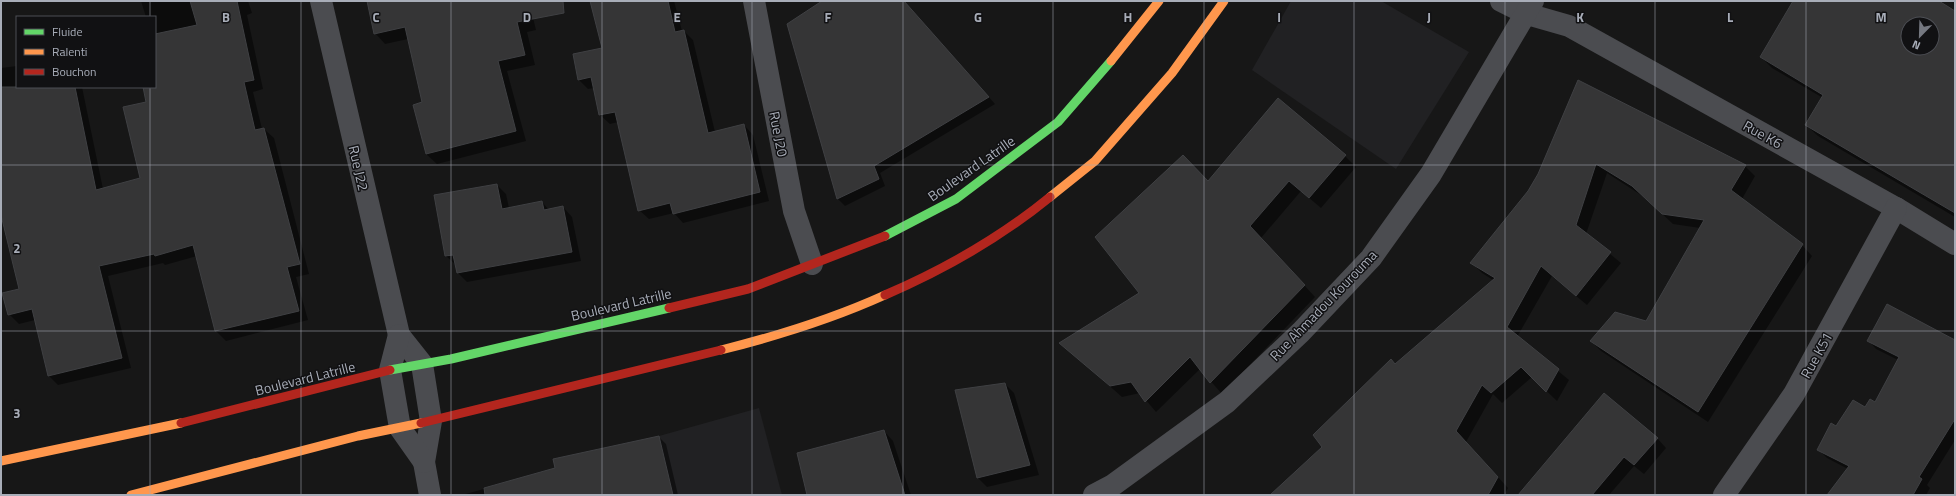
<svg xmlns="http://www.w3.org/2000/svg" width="1956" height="496" viewBox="0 0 1956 496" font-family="'Titillium Web',sans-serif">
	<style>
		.built { fill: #212123 }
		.shadow { fill: #0007; fill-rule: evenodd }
		.building { fill: #353536; stroke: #3f4043; fill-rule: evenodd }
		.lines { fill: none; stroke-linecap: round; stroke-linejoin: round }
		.street { stroke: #4b4c50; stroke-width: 22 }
		.fast { stroke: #63d668; stroke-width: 9 }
		.slow { stroke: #ff974d; stroke-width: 9 }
		.jam { stroke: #b3261e; stroke-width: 9 }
		.grid { fill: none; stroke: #a8adb8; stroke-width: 1; stroke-opacity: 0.55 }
		.labels { text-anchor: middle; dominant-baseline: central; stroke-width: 3; stroke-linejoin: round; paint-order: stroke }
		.street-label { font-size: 14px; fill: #a8adb8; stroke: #111113 }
		.grid-label { font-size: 13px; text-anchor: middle; font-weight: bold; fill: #a8adb8; stroke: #111113; stroke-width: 3; stroke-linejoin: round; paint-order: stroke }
	</style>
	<rect width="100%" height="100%" fill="#171717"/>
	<g class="built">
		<polygon points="1291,1 1381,1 1469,52 1396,169 1252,70"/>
		<polygon points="759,408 782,495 673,495 659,436"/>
	</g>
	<g class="shadow">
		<polygon points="141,1 248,1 252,13 247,15 263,89 253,92 262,129 264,129 274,138 309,274 296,277 308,320 226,341 216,331 197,256 165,265 163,263 108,276 131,368 58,385 48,375 35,320 19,324 9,314 20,290 1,211 1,68 17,66 17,87 82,87 103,189 141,179 147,103 144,87 155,87 155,17 146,17"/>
		<polygon points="368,1 529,1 536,30 527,32 535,65 507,71 526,141 437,164 426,154 423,103 408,39 385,44 375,33"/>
		<polygon points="591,1 674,1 682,31 684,31 693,40 715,132 744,125 753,135 769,201 683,223 674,213 649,219 639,210 618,122 610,124 600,115 594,88 588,89 579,80 603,49"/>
		<polygon points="824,1 904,1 995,104 880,173 885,186 845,206 838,199 788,24"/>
		<path d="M1794,1H1937L1955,12V217L1818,136L1806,125L1823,98L1772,68L1761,57ZM1908,24H1932V48H1908Z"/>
		<polygon points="1579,81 1745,166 1755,176 1742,199 1802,245 1812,256 1708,422 1601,351 1591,341 1647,322 1700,228 1673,224 1644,197 1607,173 1586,234 1621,263 1587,305 1552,276 1517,337 1569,380 1557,401 1532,377 1502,403 1493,394 1466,442 1508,488 1504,495 1272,495 1323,447 1396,366 1493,280 1482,273 1472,263 1529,192 1539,175"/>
		<polygon points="1345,156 1356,167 1321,208 1301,191 1261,238 1315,297 1222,394 1200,369 1156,412 1140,393 1122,397 1061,343 1141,294 1208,182"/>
		<polygon points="497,185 506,194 509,208 542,202 549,210 563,207 572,217 581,261 467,282 458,273 456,265 446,256"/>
		<polygon points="1868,340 1955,341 1955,440 1927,485 1930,488 1926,495 1828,495 1848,469 1827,458 1819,450 1837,427 1876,403 1898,360 1876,349"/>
		<polygon points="1005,384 1014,393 1039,475 987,487 978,478 957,390"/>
		<polygon points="884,431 893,441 911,495 808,495"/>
		<polygon points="659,437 666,444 678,495 462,495 556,469"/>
		<polygon points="1657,438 1666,448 1644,474 1634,466 1609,495 1519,495"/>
	</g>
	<g class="building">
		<polygon points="190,1 237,1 254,80 244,82 255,130 264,128 300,264 287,267 299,311 215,331 193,245 155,256 154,254 99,266 122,358 48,376 32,309 8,315 2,293 19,289 1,215 1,87 75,87 96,190 140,178 123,107 146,102 143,87 155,87 155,34 197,25"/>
		<polygon points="367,1 563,1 564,13 517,22 525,55 498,61 516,131 426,154 413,105 422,102 405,27 374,34"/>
		<polygon points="590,1 668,1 675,32 684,30 708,133 744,124 760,192 673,214 670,203 638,211 615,112 599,115 591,77 578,80 573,54 602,48"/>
		<polygon points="822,1 904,1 989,97 874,166 879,179 837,199 787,24"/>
		<path d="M1793,1H1939L1955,11V213L1805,125L1823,95L1760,57ZM1908,24H1932V48H1908Z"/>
		<polygon points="1578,80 1746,165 1731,190 1803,244 1698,412 1590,341 1615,312 1646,321 1704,220 1662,214 1632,186 1596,164 1576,225 1611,252 1576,296 1541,266 1507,327 1559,369 1546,392 1521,367 1491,393 1482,385 1456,431 1498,477 1488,495 1270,495 1322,447 1313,435 1391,359 1395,364 1495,278 1470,263 1528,191 1538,174"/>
		<polygon points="1278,98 1346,155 1309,198 1289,181 1250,226 1305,285 1210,383 1190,357 1145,402 1131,382 1110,386 1059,343 1139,293 1095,237 1183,155 1208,181"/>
		<polygon points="497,184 502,209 542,201 544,210 563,206 572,252 457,273 453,255 445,256 434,195"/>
		<polygon points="1887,304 1955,340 1955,419 1919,477 1922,479 1913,495 1827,495 1849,466 1817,450 1831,423 1836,426 1853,400 1865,407 1870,399 1875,402 1899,357 1867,341"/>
		<polygon points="1005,383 1030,465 977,478 955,390"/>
		<polygon points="1604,393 1658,438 1634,465 1624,457 1592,495 1518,495"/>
		<polygon points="884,430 905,495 807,495 797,453"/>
		<polygon points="659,436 673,495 485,495 484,488 555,468 553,459"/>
	</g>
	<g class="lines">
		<g class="street">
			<polyline points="321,1 399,335 422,364 431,421 424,462 430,495"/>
			<polyline points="754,1 794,211 812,264"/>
			<polyline points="1501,1 1527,14 1569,26 1896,208 1955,244"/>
			<polyline points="399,335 390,370 400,428 424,462"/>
			<polyline points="1094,495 1113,485 1227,402 1301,332 1371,258 1431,174 1533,1"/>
			<polyline points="1724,495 1794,394 1896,208"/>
		</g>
		<g class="fast">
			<polyline points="885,236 956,199 1058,122 1111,61"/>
			<polyline points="390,370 451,359 669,308"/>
		</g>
		<g class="slow">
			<polyline points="1111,61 1159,1"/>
			<polyline points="1050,197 1095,161 1172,73 1224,1"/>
			<path d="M721,350C777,336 832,319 885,295"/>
			<polyline points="1,461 181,423"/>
			<polyline points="131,495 358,436 421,423"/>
		</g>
		<g class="jam">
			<path d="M885,295C943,270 1001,237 1050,197"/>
			<polyline points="669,308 748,289 885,236"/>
			<polyline points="181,423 390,370"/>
			<polyline points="421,423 721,350"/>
		</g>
	</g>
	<path class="grid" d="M150,1V17M301,1V495M451,1V495M602,1V495M752,1V495M903,1V495M1053,1V495M1204,1V495M1354,1V495M1505,1V495M1655,1V495M1806,1V495M150,87V495M1,165H1955M1,331H1955"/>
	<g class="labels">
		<g class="street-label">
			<text transform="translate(779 134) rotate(79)">Rue J20</text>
			<text transform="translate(1763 134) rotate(29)">Rue K6</text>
			<text transform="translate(359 168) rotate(77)">Rue J22</text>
			<text transform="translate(971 168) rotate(-35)">Boulevard Latrille</text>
			<text transform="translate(621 304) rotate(-13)">Boulevard Latrille</text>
			<text transform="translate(1323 305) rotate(-46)">Rue Ahmadou Kourouma</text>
			<text transform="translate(1816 355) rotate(-61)">Rue K51</text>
			<text transform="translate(305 378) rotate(-14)">Boulevard Latrille</text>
		</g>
	</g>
	<g class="grid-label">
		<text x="226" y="22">B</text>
		<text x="376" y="22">C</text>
		<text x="527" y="22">D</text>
		<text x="677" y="22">E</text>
		<text x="828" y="22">F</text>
		<text x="978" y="22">G</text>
		<text x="1128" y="22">H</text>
		<text x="1279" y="22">I</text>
		<text x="1429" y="22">J</text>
		<text x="1580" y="22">K</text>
		<text x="1730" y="22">L</text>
		<text x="1881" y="22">M</text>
		<text x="17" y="253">2</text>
		<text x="17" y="418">3</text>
	</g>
	<rect width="1956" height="496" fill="none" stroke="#a8adb8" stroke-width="4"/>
	<rect x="16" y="16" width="140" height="72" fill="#111113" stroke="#4d4f55"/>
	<rect x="24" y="29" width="20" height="6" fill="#63d668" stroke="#4d4f55"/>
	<text x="52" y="36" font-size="12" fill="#a8adb8">Fluide</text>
	<rect x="24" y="49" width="20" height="6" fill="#ff974d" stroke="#4d4f55"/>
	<text x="52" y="56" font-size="12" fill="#a8adb8">Ralenti</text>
	<rect x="24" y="69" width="20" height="6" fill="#b3261e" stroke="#4d4f55"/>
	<text x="52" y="76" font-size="12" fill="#a8adb8">Bouchon</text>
	<g transform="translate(1920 36) rotate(203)"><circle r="19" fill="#111113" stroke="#4d4f55"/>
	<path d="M0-3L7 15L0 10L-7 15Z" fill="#757880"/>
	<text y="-6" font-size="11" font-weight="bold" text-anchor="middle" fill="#a8adb8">N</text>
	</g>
</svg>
